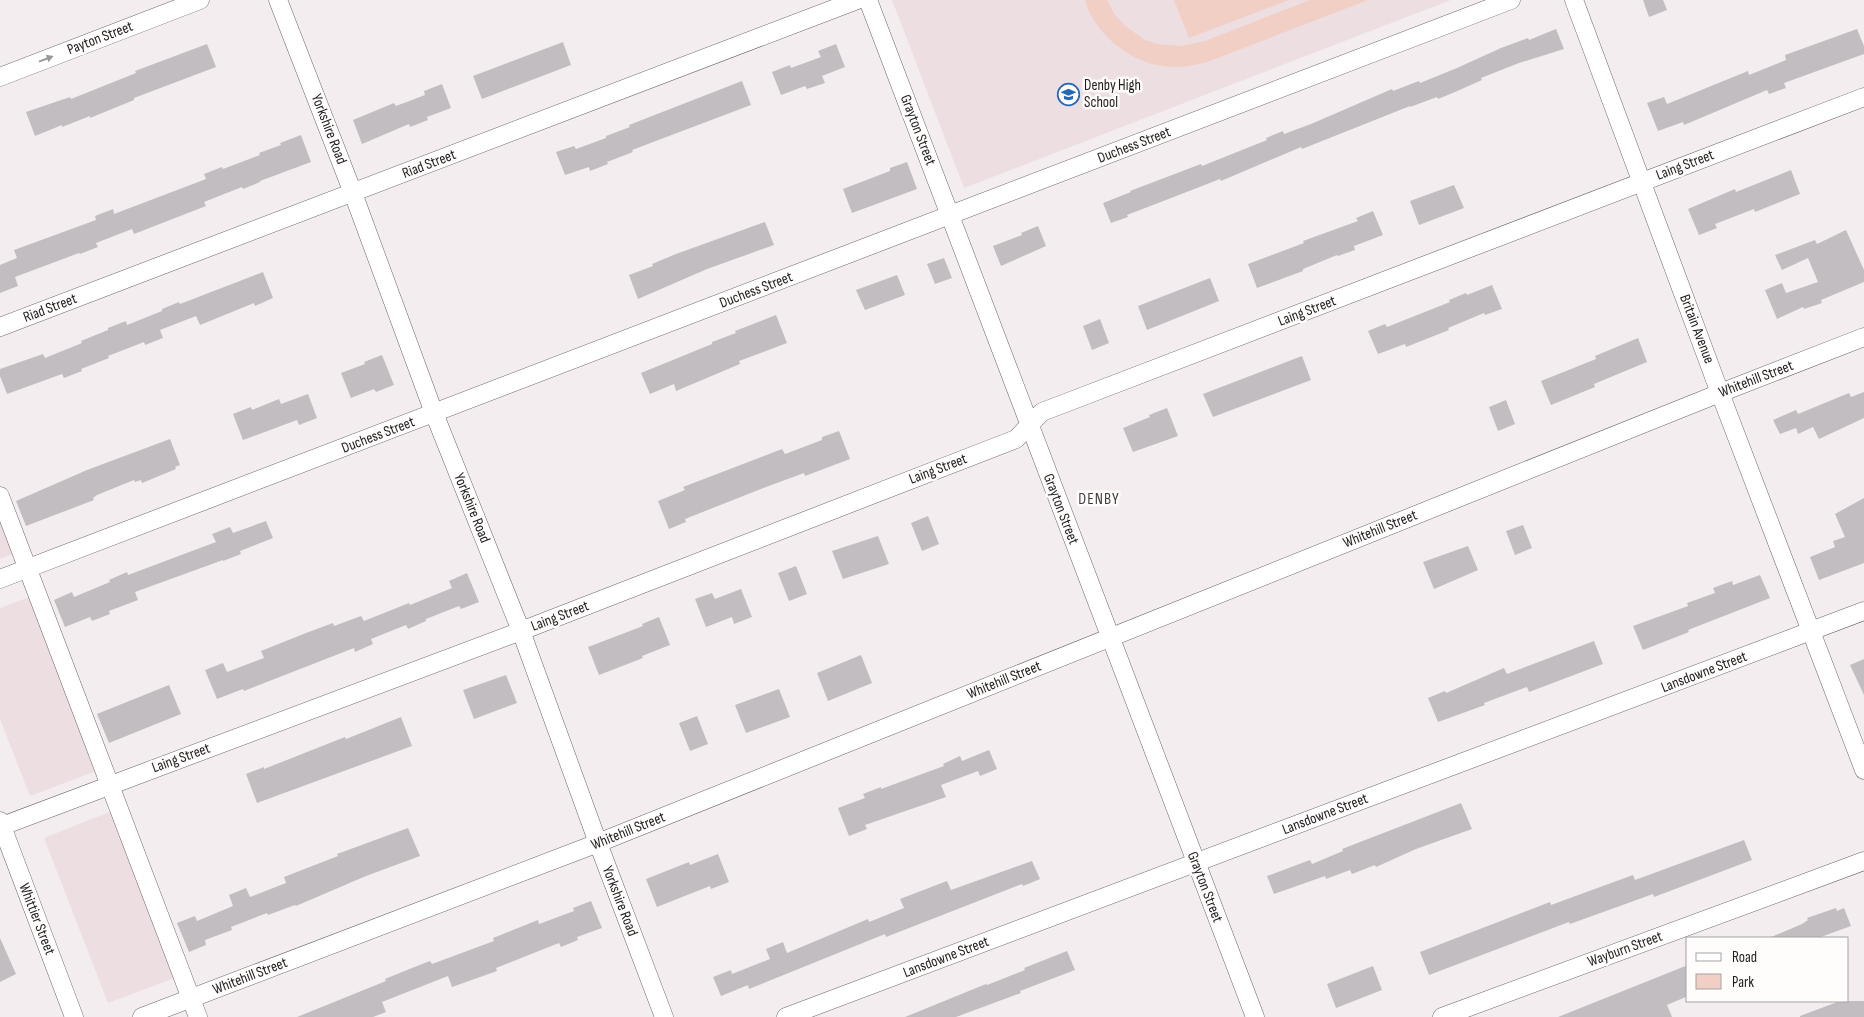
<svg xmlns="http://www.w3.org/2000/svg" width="1864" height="1017" viewBox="0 0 1864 1017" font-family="'Sofia Sans Condensed',sans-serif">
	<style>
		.built { fill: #eddee2 }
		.green { fill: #f1cfc4 }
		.building { fill: #c2bdc1 }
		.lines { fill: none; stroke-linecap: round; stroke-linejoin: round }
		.minor-casing { stroke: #6c6668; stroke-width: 19 }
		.minor { stroke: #fff; stroke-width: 18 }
		.oneway { fill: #9a9999 }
		.labels { text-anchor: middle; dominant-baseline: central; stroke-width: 5; stroke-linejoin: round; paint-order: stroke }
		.street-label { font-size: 15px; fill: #1f1c1d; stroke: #fffcfc }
		.poi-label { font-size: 15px; fill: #1f1c1d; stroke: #fffcfc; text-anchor: start }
		.neighbourhood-label { font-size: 16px; letter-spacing: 1px; fill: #403b3c; stroke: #fffcfc }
	</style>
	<rect width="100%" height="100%" fill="#f4edef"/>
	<g class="built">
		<polygon points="892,0 1451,0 964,188"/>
		<polygon points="0,514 15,553 0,559"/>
		<polygon points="32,596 99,770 30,796 0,719 0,608"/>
		<polygon points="112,811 177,977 108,1003 44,838"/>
	</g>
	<g class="green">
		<path d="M1085,0H1107L1115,15L1124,25L1145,40L1158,44L1181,46L1205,41L1310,0H1368L1210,61C1194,66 1174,69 1157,65C1125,58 1094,32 1085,0Z"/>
		<polygon points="1174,0 1289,0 1189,38"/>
	</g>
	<g class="building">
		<polygon points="1643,0 1663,0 1667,10 1649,17"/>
		<polygon points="1556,29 1564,49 1519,63 1481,78 1482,80 1455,92 1438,99 1437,97 1410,107 1410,106 1302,149 1301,147 1221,181 1220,179 1166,200 1127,215 1128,217 1111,223 1103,203 1131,192 1130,191 1201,164 1202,166 1267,140 1266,138 1283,131 1284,134 1311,124 1392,89 1393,91 1419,81 1420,83 1457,68 1501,48 1528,38 1529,40"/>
		<polygon points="1857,29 1864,46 1864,54 1784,83 1786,88 1769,94 1767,90 1684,125 1683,122 1658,131 1647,103 1664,97 1667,104 1748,71 1749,75 1786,60 1785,55"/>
		<polygon points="563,42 571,65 482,99 473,76"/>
		<polygon points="207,44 216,67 134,98 134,100 90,118 90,116 62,127 62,125 35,136 26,112 70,97 71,99 136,73 135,71"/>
		<polygon points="836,44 845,67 822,76 825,83 807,89 805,86 781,95 772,72 790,65 791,68 821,57 818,51"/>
		<polygon points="742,81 751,105 632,150 633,152 607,162 608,164 590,171 589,167 565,175 556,152 574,146 576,149 606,138 606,136 630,127 629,125"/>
		<polygon points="442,84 451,108 427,117 428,120 410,127 409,124 362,144 353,120 394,103 396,106 425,95 424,91"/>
		<polygon points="301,135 311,162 260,181 260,182 243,189 242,187 204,202 206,206 134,234 132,229 96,243 98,247 80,254 79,253 15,277 18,286 0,293 0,265 17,258 14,250 96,220 95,216 113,209 114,214 206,179 204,174 222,167 223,169 260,155 259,153 281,145 280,143"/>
		<polygon points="907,162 917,189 852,213 843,189 890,171 890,168"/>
		<polygon points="1791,170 1800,194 1755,212 1754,209 1715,224 1717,228 1699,235 1688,209 1735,189 1736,192"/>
		<polygon points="1454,185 1464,208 1419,225 1410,201"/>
		<polygon points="1373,211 1383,235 1354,246 1355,250 1338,256 1337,255 1303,269 1303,271 1257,288 1248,264 1304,243 1303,241 1358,221 1356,218"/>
		<polygon points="765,222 774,245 707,269 638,299 629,275 653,266 652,264 676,254"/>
		<polygon points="1038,226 1046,246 1001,266 993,246 1022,235 1021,233"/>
		<polygon points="1846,230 1864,270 1864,282 1821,300 1822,303 1804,309 1803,307 1777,319 1765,290 1782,283 1786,293 1818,282 1808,258 1782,270 1775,255 1815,240 1817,244"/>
		<polygon points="944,258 952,278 935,284 927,264"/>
		<polygon points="263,272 273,298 255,306 254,303 200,325 196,316 160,330 163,338 145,345 144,342 108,356 109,358 81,369 82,371 64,378 62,374 7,394 0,376 0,369 43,354 45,358 82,343 81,341 108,330 108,328 126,321 127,325 162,311 162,309 179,302 180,304"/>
		<polygon points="897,275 905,295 865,310 856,290"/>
		<polygon points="1210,278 1219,301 1147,330 1138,306"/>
		<polygon points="1492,285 1502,309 1485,315 1484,313 1448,328 1449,330 1406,347 1405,344 1378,354 1368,331 1385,324 1387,327 1450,302 1449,300 1466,293 1467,295"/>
		<polygon points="776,315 787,343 739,361 740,364 676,391 674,384 650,394 641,373 712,344 712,342 736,333 735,331"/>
		<polygon points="1100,319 1109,343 1092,350 1083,326"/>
		<polygon points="1638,338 1647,362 1594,384 1595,387 1551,405 1541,381 1596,359 1595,356"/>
		<polygon points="382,355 394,385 376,392 374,389 351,398 341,373 365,364 364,362"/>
		<polygon points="1302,356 1311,380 1213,417 1203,394"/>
		<polygon points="1864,392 1864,418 1819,439 1813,427 1798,434 1796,428 1780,434 1773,420 1796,410 1798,414 1849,393 1851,397"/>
		<polygon points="308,394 317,418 299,425 297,420 243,440 233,414 251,407 252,410 279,399 281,404"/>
		<polygon points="1506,400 1515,424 1498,431 1489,407"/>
		<polygon points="1167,408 1178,436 1133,452 1123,428 1150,417 1149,415"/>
		<polygon points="839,431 850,459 805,476 804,473 766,487 685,519 686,522 669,529 658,501 685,490 683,487 782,449 785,454 822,440 822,437"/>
		<polygon points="170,439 180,465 175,467 176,469 142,483 141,480 135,482 134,480 97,495 93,498 94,500 26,526 16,501 87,470"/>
		<polygon points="1864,498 1864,563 1819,580 1810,557 1835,547 1833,541 1845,537 1835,514"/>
		<polygon points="928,516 939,544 922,551 911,523"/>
		<polygon points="266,521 273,538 240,551 241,554 223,561 223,560 135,592 138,600 109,611 110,614 92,621 90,617 65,627 54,600 72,592 74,597 110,582 109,580 127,572 128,575 216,542 212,534 230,527 233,533"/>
		<polygon points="1523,525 1532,548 1515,555 1506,531"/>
		<polygon points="878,536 889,564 843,579 832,551"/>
		<polygon points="1468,546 1478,570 1434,589 1423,562"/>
		<polygon points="796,566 807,594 789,601 778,573"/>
		<polygon points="467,573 479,602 461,609 459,606 426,619 426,621 408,629 406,625 371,639 373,644 355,652 354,648 244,691 243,689 217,699 205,670 223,663 227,672 264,658 261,651 306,633 333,623 334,626 361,616 364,621 409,603 410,605 452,588 449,581"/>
		<polygon points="1760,575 1770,598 1688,630 1689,632 1643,650 1633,626 1688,606 1687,603 1715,593 1713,588 1732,581 1733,585"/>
		<polygon points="741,589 752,617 734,624 732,617 706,627 695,599 712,593 715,599"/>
		<polygon points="659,617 670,645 642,656 643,658 599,675 588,647 643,626 642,624"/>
		<polygon points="1594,641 1603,664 1529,692 1527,687 1484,703 1485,705 1438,722 1428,698 1445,691 1446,693 1504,668 1507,674"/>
		<polygon points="861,655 872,683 828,701 817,673"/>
		<polygon points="1864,659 1864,695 1850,665"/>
		<polygon points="506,675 517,703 474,719 463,690"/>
		<polygon points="169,685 181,714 109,743 97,714"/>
		<polygon points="779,689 790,717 746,733 735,705"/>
		<polygon points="697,716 708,744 690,751 679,723"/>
		<polygon points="401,717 412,746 257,803 246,774 264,767 264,769 345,737 346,739"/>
		<polygon points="989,750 997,769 980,776 978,771 941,785 946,797 865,825 867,829 849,836 838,808 865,798 863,794 881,787 881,789 944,766 943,764 960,756 962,761"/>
		<polygon points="1461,803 1472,829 1416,849 1376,867 1375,865 1352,874 1350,870 1326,879 1325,876 1274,894 1267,876 1310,860 1312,864 1343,851 1342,849"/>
		<polygon points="408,828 420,856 366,876 296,906 295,905 268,915 267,913 231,927 232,930 205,940 206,945 189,952 177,923 195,916 197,921 233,906 229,895 246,888 250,897 286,883 284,877 338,856 337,854"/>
		<polygon points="1744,840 1752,860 1654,897 1653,894 1570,924 1569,922 1429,975 1420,952 1550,902 1551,905 1633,875 1635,880"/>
		<polygon points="718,854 729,882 711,889 710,886 657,907 646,879 689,862 690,865"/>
		<polygon points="1032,861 1040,879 1023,886 1022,884 886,937 885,934 749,989 748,985 721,996 713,977 731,970 732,974 770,959 766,949 783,942 787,953 868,919 869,922 904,908 900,899 947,881 951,890"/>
		<polygon points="591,901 602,928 577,937 578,940 561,947 559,943 496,968 497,971 452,987 448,976 382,1002 386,1012 373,1017 297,1017 386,981 385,979 412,968 430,961 432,964 494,941 493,938 538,920 539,924 574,911 573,908"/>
		<polygon points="1836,908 1837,911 1844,908 1851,926 1818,938 1769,938 1802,924 1808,920 1807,918"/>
		<polygon points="0,938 16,974 0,982"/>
		<polygon points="1067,951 1075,970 1020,991 1021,993 956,1017 905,1017 986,984 987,985 1025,970 1024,968"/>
		<polygon points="1688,965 1688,996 1667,1005 1672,1017 1558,1017"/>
		<polygon points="1373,966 1382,990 1336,1008 1327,984"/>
		<polygon points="1840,1001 1864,1001 1864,1017 1800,1017 1800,1016"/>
	</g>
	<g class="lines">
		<defs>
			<g id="minor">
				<polyline points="278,0 353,193 434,413 521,631 598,843 664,1017"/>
				<polyline points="868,0 1255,1017"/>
				<polyline points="1574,0 1720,393 1864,770"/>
				<polyline points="0,77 200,0"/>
				<polyline points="0,327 857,0"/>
				<polyline points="0,496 198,1017"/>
				<polyline points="0,579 1511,0"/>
				<polyline points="0,821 74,1017"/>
				<polyline points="2,826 521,631 1016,439 1042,412 1864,97"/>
				<polyline points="142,1017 598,843 1720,393 1864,337"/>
				<polyline points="786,1017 1864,611"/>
				<polyline points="1442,1017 1864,861"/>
			</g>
		</defs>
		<use href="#minor" class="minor-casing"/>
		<use href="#minor" class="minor"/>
	</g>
	<defs><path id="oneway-solid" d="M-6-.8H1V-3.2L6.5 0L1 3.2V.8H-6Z" transform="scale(1.25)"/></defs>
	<use class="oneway" href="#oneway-solid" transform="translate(46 59) rotate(-21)"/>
	<defs>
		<symbol id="school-ring" viewBox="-11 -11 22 22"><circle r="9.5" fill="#fffcfc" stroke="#2269b9" stroke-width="1.5"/><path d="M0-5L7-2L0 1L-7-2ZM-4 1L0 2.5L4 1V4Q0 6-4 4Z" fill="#2269b9"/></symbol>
	</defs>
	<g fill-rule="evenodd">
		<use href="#school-ring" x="1056" y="82" width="25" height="25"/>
	</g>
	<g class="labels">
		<g class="street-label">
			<text transform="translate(100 38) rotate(-21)">Payton Street</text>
			<text transform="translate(329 129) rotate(69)">Yorkshire Road</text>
			<text transform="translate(918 130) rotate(69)">Grayton Street</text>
			<text transform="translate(1134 145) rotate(-21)">Duchess Street</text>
			<text transform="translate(429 164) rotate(-21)">Riad Street</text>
			<text transform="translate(1685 165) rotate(-21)">Laing Street</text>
			<text transform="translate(756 290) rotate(-21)">Duchess Street</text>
			<text transform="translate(50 308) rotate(-21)">Riad Street</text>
			<text transform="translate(1307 311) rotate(-21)">Laing Street</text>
			<text transform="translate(1697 329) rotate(69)">Britain Avenue</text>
			<text transform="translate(1756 379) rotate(-21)">Whitehill Street</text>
			<text transform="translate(378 435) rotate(-21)">Duchess Street</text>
			<text transform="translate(938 469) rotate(-21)">Laing Street</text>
			<text transform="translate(472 508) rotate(68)">Yorkshire Road</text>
			<text transform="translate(1061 509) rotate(69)">Grayton Street</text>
			<text transform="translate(1380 529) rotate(-22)">Whitehill Street</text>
			<text transform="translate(560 616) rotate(-21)">Laing Street</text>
			<text transform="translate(1704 672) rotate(-21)">Lansdowne Street</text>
			<text transform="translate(1004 680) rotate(-22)">Whitehill Street</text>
			<text transform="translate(181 758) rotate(-20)">Laing Street</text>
			<text transform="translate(1325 814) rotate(-21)">Lansdowne Street</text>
			<text transform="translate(628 831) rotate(-22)">Whitehill Street</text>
			<text transform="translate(1205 887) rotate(69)">Grayton Street</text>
			<text transform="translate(620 901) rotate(69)">Yorkshire Road</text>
			<text transform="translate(37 919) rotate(69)">Whittier Street</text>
			<text transform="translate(1625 949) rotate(-20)">Wayburn Street</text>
			<text transform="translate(946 957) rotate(-21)">Lansdowne Street</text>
			<text transform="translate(250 976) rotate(-21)">Whitehill Street</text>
		</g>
		<g class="poi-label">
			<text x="1084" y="85">Denby High<tspan x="1084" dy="17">School</tspan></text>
		</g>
		<g class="neighbourhood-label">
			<text x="1099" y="499">DENBY</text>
		</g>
	</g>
	<rect x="1686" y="937" width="162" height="65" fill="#fffcfc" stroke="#a5a2a3"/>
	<rect x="1696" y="953" width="25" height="8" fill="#ffffff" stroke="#a5a2a3"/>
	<text x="1732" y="962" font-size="15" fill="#1f1c1d">Road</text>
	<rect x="1696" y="974" width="25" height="15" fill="#f1cfc4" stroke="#a5a2a3"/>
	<text x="1732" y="987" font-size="15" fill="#1f1c1d">Park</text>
</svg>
